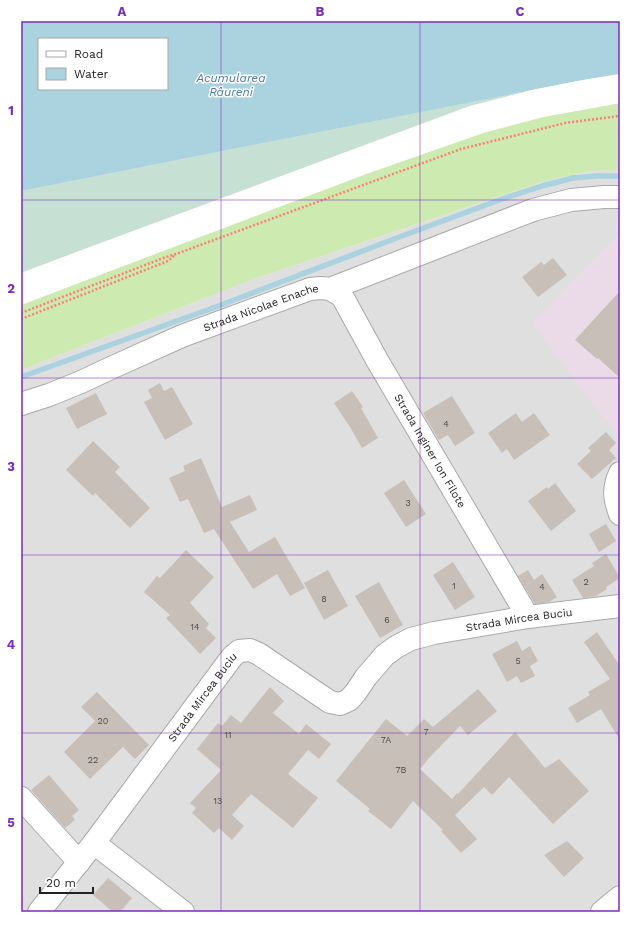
<svg xmlns="http://www.w3.org/2000/svg" width="641" height="933" viewBox="0 0 641 933" font-family="'Work Sans',sans-serif">
	<style>
		.residential { fill: #e0dfdf }
		.industrial { fill: #ebdbe8 }
		.grass { fill: #cdebb0 }
		.wetland { fill: #c6e0d4 }
		.water { fill: #aad3df; fill-rule: evenodd }
		.pier { fill: #fff }
		.lines { fill: none; stroke-linecap: round; stroke-linejoin: round }
		.stream { stroke: #aad3df; stroke-width: 5.5 }
		.building { fill: #c7bfb8 }
		.minor-casing { stroke: #a9a9a9; stroke-width: 24 }
		.path { stroke: #fa8072; stroke-width: 2.5; stroke-dasharray: 2 2; stroke-linecap: butt }
		.minor { stroke: #fff; stroke-width: 22 }
		.grid { fill: none; stroke: #7b2cbf; stroke-width: 1; stroke-opacity: 0.55 }
		.labels { text-anchor: middle; dominant-baseline: central; stroke-width: 3; stroke-linejoin: round; paint-order: stroke }
		.number-label { font-size: 9px; fill: #4b4948 }
		.street-label { font-size: 11px; fill: #222; stroke: #fff }
		.water-label { font-size: 12px; font-style: italic; fill: #4a7aab; stroke: #fff }
		.neatline { fill: none; stroke: #7b2cbf; stroke-width: 1.5 }
		.grid-label { font-size: 13px; text-anchor: middle; font-weight: bold; fill: #7b2cbf }
	</style>
	<rect width="100%" height="100%" fill="#f2efe9"/>
	<polygon class="residential" points="596,170 620,171 620,912 21,912 21,370 251,280 548,180"/>
	<polygon class="industrial" points="620,233 620,446 617,435 556,355 533,322"/>
	<polygon class="grass" points="620,103 620,171 596,170 548,180 497,197 251,280 21,370 21,305 97,276 366,174 483,133 543,117"/>
	<polygon class="wetland" points="532,90 470,106 82,250 21,273 21,191"/>
	<path class="water" d="M21,21H620V74L583,80L21,191ZM39,39H167V89H39Z"/>
	<polygon class="pier" points="620,74 620,103 543,117 483,133 366,174 97,276 21,305 21,273 82,250 470,106 532,90 583,80"/>
	<g class="lines">
		<polyline class="stream" points="21,377 213,308 402,236 505,198 542,186 573,178 597,176 620,176"/>
	</g>
	<g class="building">
		<polygon points="553,258 567,275 538,297 522,277 541,262 544,265"/>
		<polygon points="620,291 620,378 598,358 597,359 575,340"/>
		<polygon points="160,383 164,391 172,387 193,424 165,440 144,402 152,398 148,390"/>
		<polygon points="352,391 363,407 361,408 378,438 362,448 350,427 334,403"/>
		<polygon points="96,393 107,414 77,429 66,408"/>
		<polygon points="452,396 475,433 455,446 448,435 439,440 423,413"/>
		<polygon points="516,413 522,422 534,413 550,435 514,460 507,449 502,453 488,433"/>
		<polygon points="606,432 616,443 609,450 616,458 592,479 577,464 591,451 588,448"/>
		<polygon points="93,441 120,467 115,472 150,508 130,528 95,493 93,496 66,470"/>
		<polygon points="201,458 222,507 250,495 257,510 230,522 249,552 275,537 305,588 290,596 277,574 253,589 214,529 204,533 188,499 180,502 169,478 185,471 183,466"/>
		<polygon points="404,480 426,514 406,527 384,493"/>
		<polygon points="555,483 576,511 551,531 528,501 547,487 548,489"/>
		<polygon points="606,524 616,541 599,552 589,534"/>
		<polygon points="186,550 214,577 190,603 209,624 206,628 216,638 200,654 166,618 170,615 144,592 157,576 160,578"/>
		<polygon points="606,554 620,578 606,587 607,589 596,596 583,598 572,580 594,566 592,563"/>
		<polygon points="453,562 475,597 455,610 433,575"/>
		<polygon points="328,570 348,606 324,620 304,583"/>
		<polygon points="528,570 534,580 542,574 557,597 549,602 535,604 518,576"/>
		<polygon points="379,582 403,625 380,638 355,596"/>
		<polygon points="597,632 620,666 620,740 601,709 577,723 568,708 590,695 588,692 610,679 584,642"/>
		<polygon points="517,641 522,651 530,646 538,661 530,666 535,676 521,683 517,676 507,682 492,654"/>
		<polygon points="270,687 284,701 273,713 299,734 306,724 331,744 319,759 308,750 288,774 318,798 293,828 251,794 232,815 244,826 232,840 219,828 214,833 192,813 196,808 190,803 221,770 197,749 218,723 222,726 231,715 241,723"/>
		<polygon points="478,689 497,711 468,735 460,726 429,758 420,769 452,799 457,793 458,794 515,732 545,768 559,759 589,791 553,824 509,777 492,795 484,787 455,815 477,839 461,853 441,831 443,830 413,801 391,829 368,811 370,809 336,781 386,719 407,736 424,719 433,727"/>
		<polygon points="97,692 149,745 135,759 123,747 90,779 64,752 95,721 81,707"/>
		<polygon points="49,775 79,810 72,816 75,820 65,828 31,790"/>
		<polygon points="567,841 584,858 564,877 544,855"/>
		<polygon points="108,878 132,898 120,912 113,912 93,895"/>
	</g>
	<g class="lines">
		<defs>
			<g id="minor">
				<path id="s1" d="M330,289L342,296L377,360L528,617"/>
				<path id="s2" d="M21,404L49,395L81,382L113,367L182,336L310,289L321,288L330,289L533,210L571,200L604,197H620"/>
				<path d="M620,473C613,489 614,498 620,514"/>
				<polyline points="21,798 79,862"/>
				<polyline points="94,843 183,912"/>
				<path id="s3" d="M39,912L94,843L232,657L239,651L250,650L259,654L321,696L330,702L340,704L349,700L356,692L366,677L385,655L396,647L411,639L434,633L528,617L620,606"/>
				<polyline points="602,912 620,897"/>
			</g>
		</defs>
		<use href="#minor" class="minor-casing"/>
		<g class="path">
			<polyline points="21,313 166,257 176,254 461,149 565,123 620,116"/>
			<polyline points="21,319 168,261 175,255"/>
		</g>
		<use href="#minor" class="minor"/>
	</g>
	<path class="grid" d="M221,21V912M420,21V912M21,200H620M21,378H620M21,555H620M21,733H620"/>
	<g class="labels">
		<g class="number-label">
			<text x="446" y="424">4</text>
			<text x="408" y="503">3</text>
			<text x="586" y="582">2</text>
			<text x="454" y="586">1</text>
			<text x="542" y="587">4</text>
			<text x="324" y="599">8</text>
			<text x="387" y="620">6</text>
			<text x="195" y="627">14</text>
			<text x="518" y="661">5</text>
			<text x="103" y="721">20</text>
			<text x="426" y="732">7</text>
			<text x="228" y="735">11</text>
			<text x="386" y="740">7A</text>
			<text x="93" y="760">22</text>
			<text x="401" y="770">7B</text>
			<text x="218" y="801">13</text>
		</g>
		<g class="street-label">
			<text stroke="none"><textPath href="#s2" startOffset="259">Strada Nicolae Enache</textPath></text>
			<text stroke="none"><textPath href="#s1" startOffset="192">Strada Inginer Ion Filote</textPath></text>
			<text stroke="none"><textPath href="#s3" startOffset="654">Strada Mircea Buciu</textPath></text>
			<text stroke="none"><textPath href="#s3" startOffset="270">Strada Mircea Buciu</textPath></text>
		</g>
		<g class="water-label">
			<text x="231" y="78">Acumularea<tspan x="231" dy="14">Râureni</tspan></text>
		</g>
	</g>
	<rect width="641" height="933" fill="none" stroke="#ffffff" stroke-width="44"/>
	<rect x="38" y="38" width="130" height="52" fill="#ffffff" stroke="#a7a7a7"/>
	<rect x="46" y="51" width="20" height="6" fill="#ffffff" stroke="#a7a7a7"/>
	<text x="74" y="58" font-size="12" fill="#222222">Road</text>
	<rect x="46" y="68" width="20" height="12" fill="#aad3df" stroke="#a7a7a7"/>
	<text x="74" y="78" font-size="12" fill="#222222">Water</text>
	<path d="M40 887v6h53v-6" fill="none" stroke="#222222" stroke-width="2"/>
	<text x="46" y="887" font-size="12" fill="#222222" stroke="#ffffff" stroke-width="3" paint-order="stroke">20 m</text>
	<rect x="22" y="22" width="597" height="889" class="neatline"/>
	<g class="grid-label">
		<text x="122" y="16">A</text>
		<text x="320" y="16">B</text>
		<text x="520" y="16">C</text>
		<text x="11" y="115">1</text>
		<text x="11" y="293">2</text>
		<text x="11" y="471">3</text>
		<text x="11" y="649">4</text>
		<text x="11" y="827">5</text>
	</g>
</svg>
